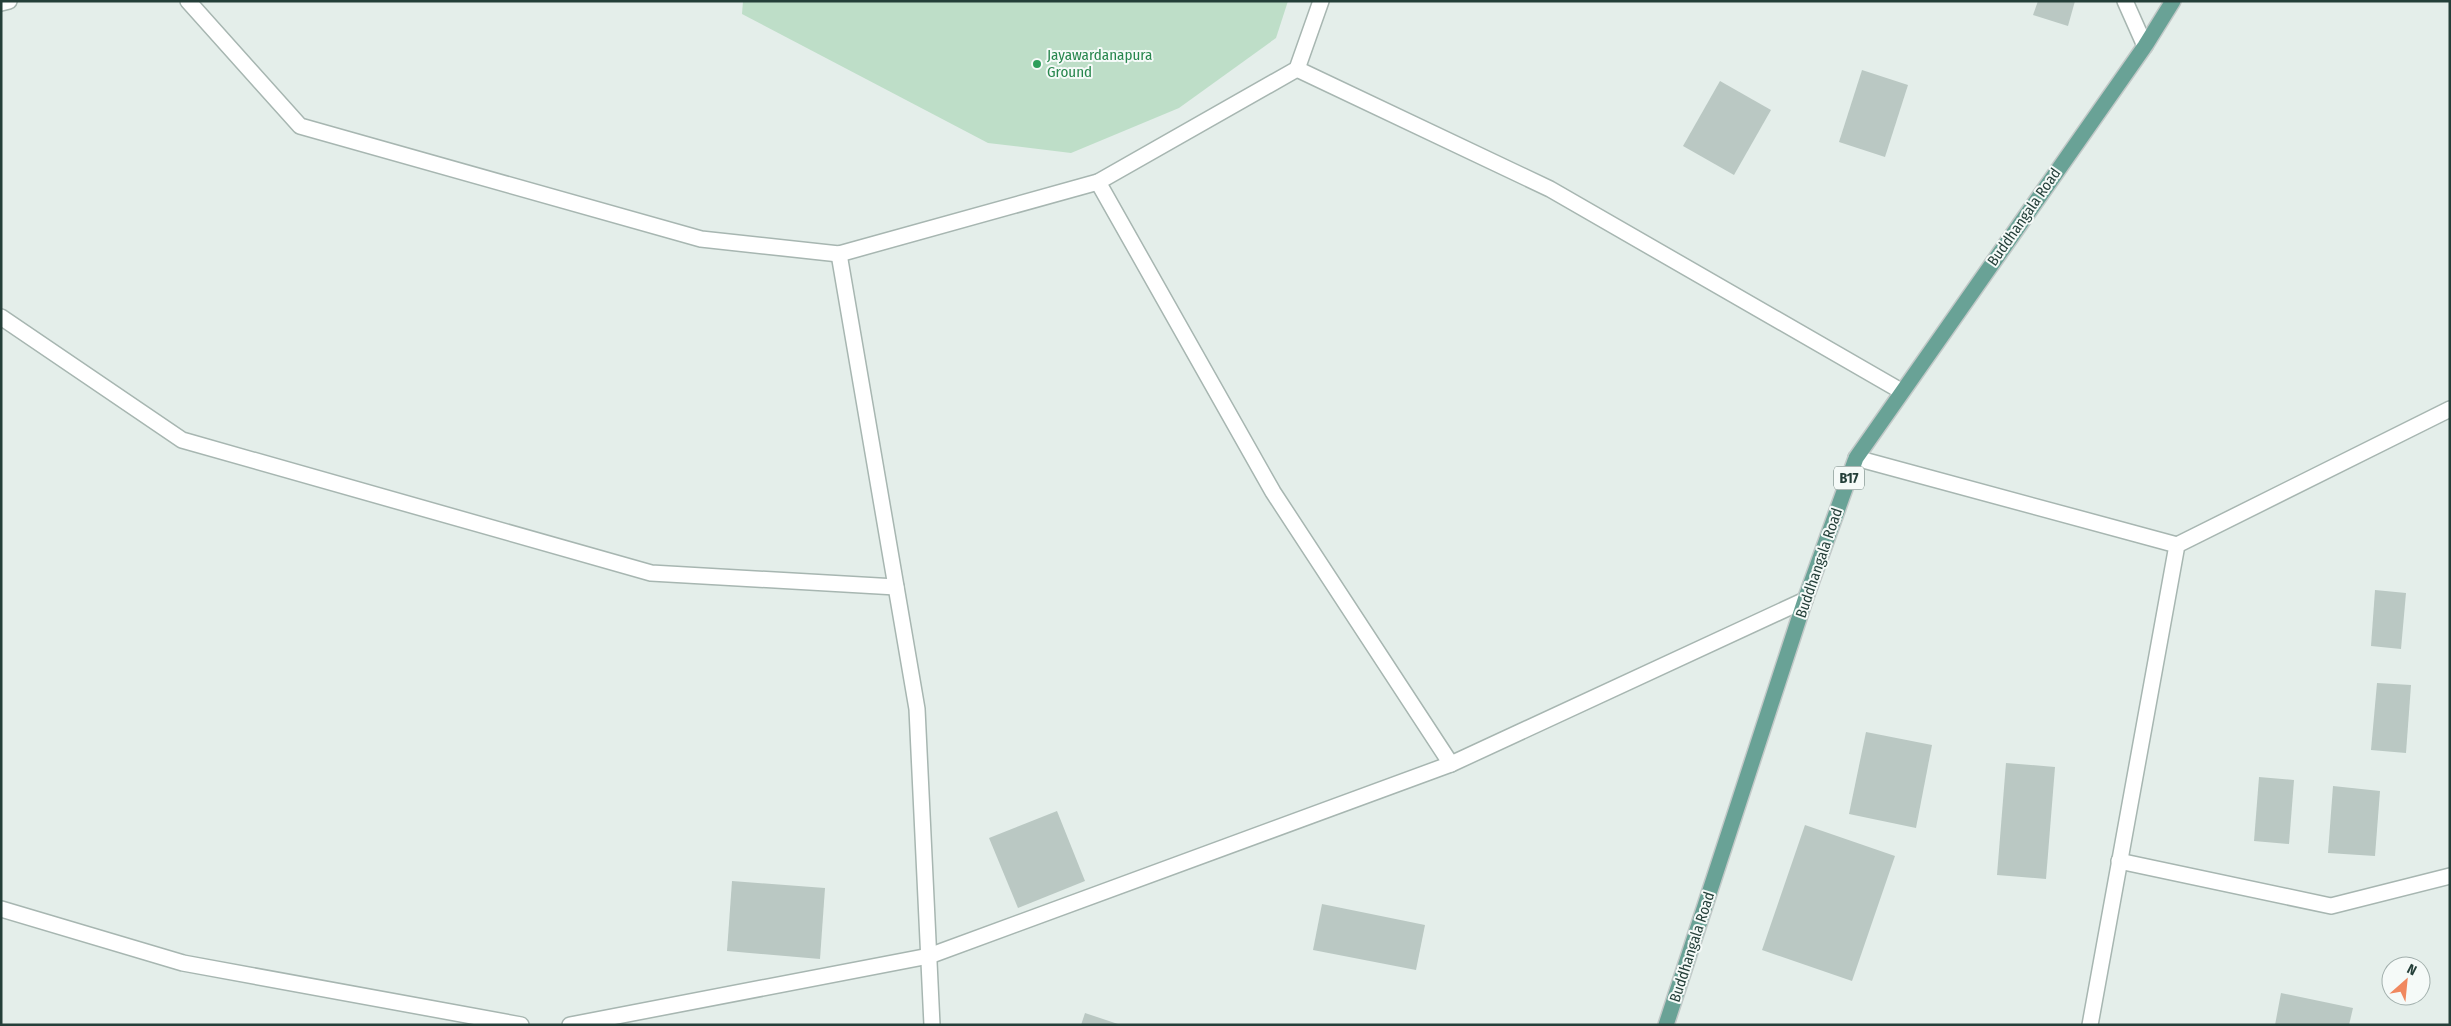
<svg xmlns="http://www.w3.org/2000/svg" width="2451" height="1026" viewBox="0 0 2451 1026" font-family="'Fira Sans Condensed',sans-serif">
	<style>
		.green { fill: #bedec8 }
		.building { fill: #bac8c3 }
		.lines { fill: none; stroke-linecap: round; stroke-linejoin: round }
		.minor-casing { stroke: #a7b6b1; stroke-width: 18 }
		.primary-casing { stroke: #c2c9c8; stroke-width: 18 }
		.minor { stroke: #fff; stroke-width: 15 }
		.primary { stroke: #69a296; stroke-width: 15 }
		.leisure-dot { fill: #2e9e5b; stroke: #f5faf8; stroke-width: 2 }
		.labels { text-anchor: middle; dominant-baseline: central; stroke-width: 4; stroke-linejoin: round; paint-order: stroke }
		.shield { fill: #f5faf8; stroke: #637772; stroke-width: 1 }
		.shield-label { font-size: 14px; font-weight: bold; fill: #243f39 }
		.leisure-label { font-size: 15px; fill: #27864d; stroke: #f5faf8; text-anchor: start }
		.street-label { font-size: 15px; fill: #243f39; stroke: #f5faf8 }
	</style>
	<rect width="100%" height="100%" fill="#e4eeea"/>
	<polygon class="green" points="743,1 1288,1 1276,38 1179,108 1071,153 988,143 742,14"/>
	<g class="building">
		<polygon points="2038,1 2075,1 2068,26 2033,15"/>
		<polygon points="1862,70 1908,85 1885,157 1839,142"/>
		<polygon points="1720,81 1771,110 1734,175 1683,146"/>
		<polygon points="2375,590 2406,593 2401,649 2371,646"/>
		<polygon points="2377,683 2411,685 2406,753 2371,750"/>
		<polygon points="1866,732 1932,745 1916,828 1849,814"/>
		<polygon points="2006,763 2055,767 2046,879 1997,875"/>
		<polygon points="2259,777 2294,780 2289,844 2254,841"/>
		<polygon points="2333,786 2380,791 2375,856 2328,853"/>
		<polygon points="1057,811 1085,881 1018,908 989,838"/>
		<polygon points="1805,825 1895,856 1852,981 1762,950"/>
		<polygon points="732,881 825,888 820,959 727,951"/>
		<polygon points="1322,904 1425,925 1416,970 1313,950"/>
		<polygon points="2281,993 2353,1008 2349,1025 2275,1025"/>
		<polygon points="1085,1013 1118,1024 1118,1025 1081,1025"/>
	</g>
	<g class="lines">
		<defs>
			<g id="minor">
				<polyline points="188,1 300,126 701,239 839,254 1098,182 1297,69 1321,1"/>
				<polyline points="2125,1 2145,46"/>
				<polyline points="1,3 9,1"/>
				<polyline points="1297,69 1550,189 1901,391"/>
				<polyline points="1098,182 1273,492 1451,764"/>
				<polyline points="839,254 917,709 932,1025"/>
				<polyline points="1,317 182,440 651,573 896,587"/>
				<polyline points="1856,458 2177,545"/>
				<polyline points="2119,861 2331,906 2450,876"/>
				<polyline points="1,909 183,963 521,1025"/>
				<polyline points="570,1025 929,956 1451,764 1805,600"/>
				<polyline points="2090,1025 2177,545 2450,409"/>
			</g>
			<polyline id="primary" points="1666,1025 1805,600 1856,458 2145,46 2173,1"/>
		</defs>
		<use href="#minor" class="minor-casing"/>
		<use href="#primary" class="primary-casing"/>
		<use href="#minor" class="minor"/>
		<use href="#primary" class="primary"/>
	</g>
	<circle class="leisure-dot" cx="1037" cy="64" r="5"/>
	<g class="labels">
		<rect class="shield" x="1834" y="466.5" width="30" height="23" rx="4"/>
		<g class="shield-label">
			<text x="1849" y="478">B17</text>
		</g>
		<g class="leisure-label">
			<text x="1047" y="55">Jayawardanapura<tspan x="1047" dy="17">Ground</tspan></text>
		</g>
		<g class="street-label">
			<text transform="translate(2024 217) rotate(-55)">Buddhangala Road</text>
			<text transform="translate(1819 563) rotate(-71)">Buddhangala Road</text>
			<text transform="translate(1692 947) rotate(-72)">Buddhangala Road</text>
		</g>
	</g>
	<rect width="2451" height="1026" fill="none" stroke="#243f39" stroke-width="5"/>
	<g transform="translate(2406 981) rotate(27)"><circle r="24" fill="#f5faf8" stroke="#a1afac"/>
	<path d="M0-4L9 19L0 12L-9 19Z" fill="#f0885f"/>
	<text y="-8" font-size="14" font-weight="bold" text-anchor="middle" fill="#243f39">N</text>
	</g>
</svg>
